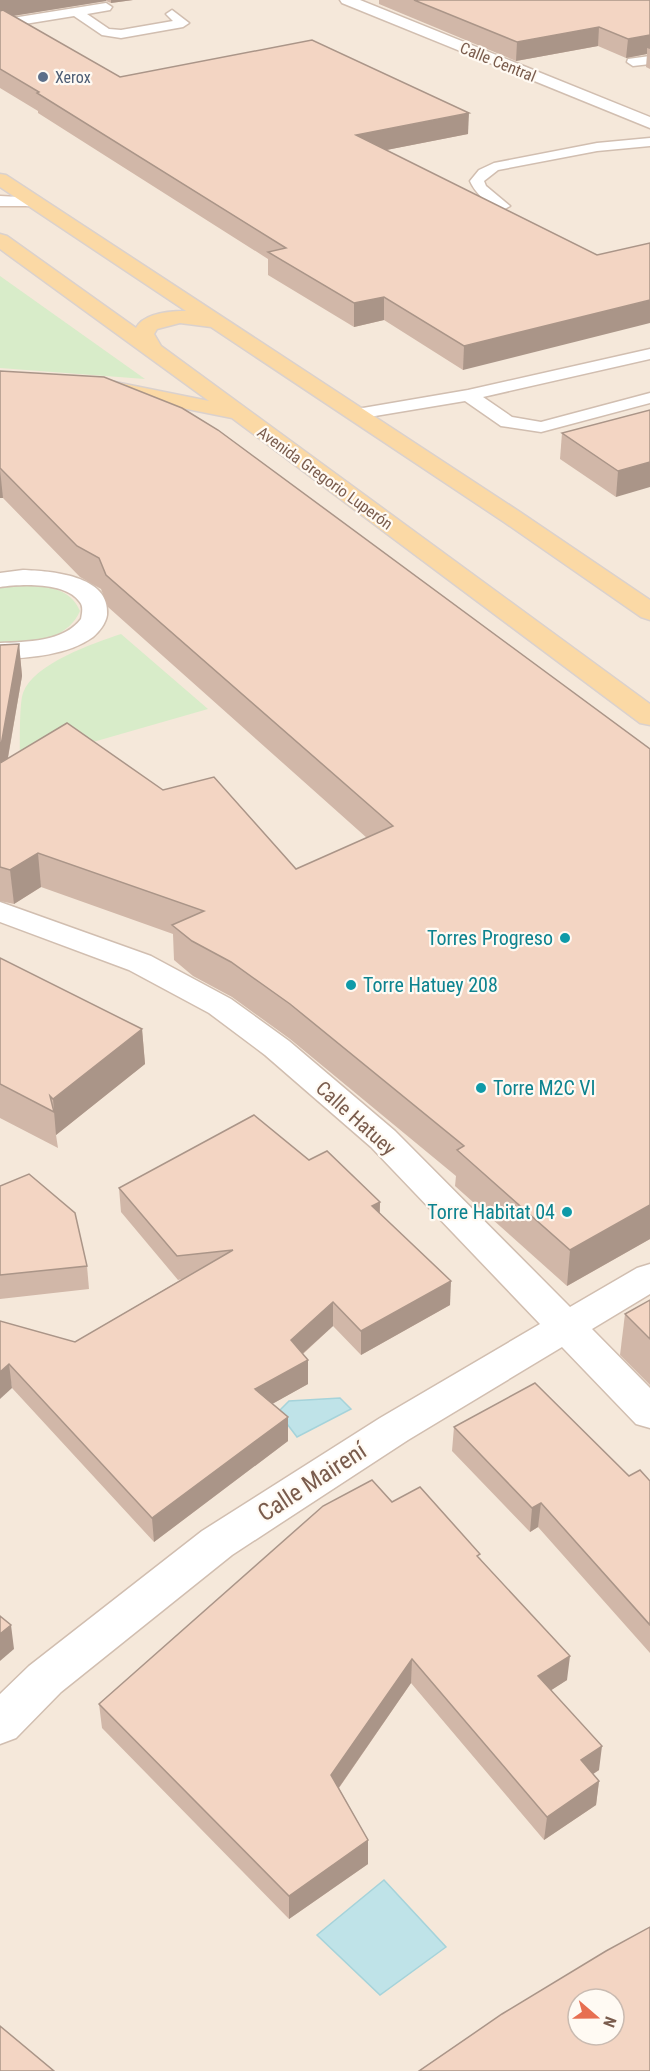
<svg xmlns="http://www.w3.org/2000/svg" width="650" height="2071" viewBox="0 0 650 2071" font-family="'Roboto Condensed',sans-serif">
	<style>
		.residential { fill: #f5e8da; fill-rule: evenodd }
		.green { fill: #d8ecc9 }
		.water { fill: #bfe3e8; stroke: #a5d3da; stroke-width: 1.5 }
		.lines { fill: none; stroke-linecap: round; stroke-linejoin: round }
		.lane-casing { stroke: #d1beb0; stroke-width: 3 }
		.street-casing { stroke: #d1beb0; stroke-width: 3 }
		.secondary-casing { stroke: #d6c0b0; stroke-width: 3 }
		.primary-casing { stroke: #dad1cd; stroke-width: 3 }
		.lane { fill: #fff; fill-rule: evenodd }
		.street { fill: #fff; fill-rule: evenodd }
		.secondary { fill: #fff; fill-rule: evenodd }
		.primary { fill: #fbd9a5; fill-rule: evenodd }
		.wall { fill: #d1b7a8 }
		.shaded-wall { fill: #aa9588 }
		.building { fill: #f3d5c3; stroke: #aa9588; stroke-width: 1.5; fill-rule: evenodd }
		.service-dot { fill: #5c6f8a; stroke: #fffaf3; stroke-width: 2 }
		.culture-dot { fill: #0f9aa8; stroke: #fffaf3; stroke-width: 2 }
		.labels { text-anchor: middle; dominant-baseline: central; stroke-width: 4.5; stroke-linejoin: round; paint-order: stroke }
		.far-street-label { font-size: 16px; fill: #7a5c4d; stroke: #fffaf3 }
		.far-service-label { font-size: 16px; fill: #4e5e75; stroke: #fffaf3; text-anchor: start }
		.culture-label { font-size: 20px; fill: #0d838f; stroke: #fffaf3; text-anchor: end }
		.street-label { font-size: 20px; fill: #7a5c4d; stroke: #fffaf3 }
		.near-street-label { font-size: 24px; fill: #7a5c4d; stroke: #fffaf3 }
	</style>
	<rect width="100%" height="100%" fill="#fdf6ec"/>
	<path class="residential" d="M0,0H650V2071H0ZM578,1999H614V2035H578Z"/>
	<g class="green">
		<polygon points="0,276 145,379 0,368"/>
		<path d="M22,585C45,586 70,587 80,611C67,641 29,644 0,642V588Z"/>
		<path d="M121,634L208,709L20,763C20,749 19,704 23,693C33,664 94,643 121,634Z"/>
	</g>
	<g class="water">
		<polygon points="340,1398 351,1409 297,1437 278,1412 289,1401"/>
		<polygon points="384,1880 446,1947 380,1995 317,1935"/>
	</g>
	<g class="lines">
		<defs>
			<g id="lane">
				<polygon points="106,3 112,7 110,10 87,14 109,29 121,30 173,21 166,14 172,10 189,23 183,27 121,38 102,35 74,16 0,28 0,20"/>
				<polygon points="650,56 650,64 633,66 627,62 628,59"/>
				<path d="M650,138V146L597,151L498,170L484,181L486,186L510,206L503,210C490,207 475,193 470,181L479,170L494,163L597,143Z"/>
				<polygon points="650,349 650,359 483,397 512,417 541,422 650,393 650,403 541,432 501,426 465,401 357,419 351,418 348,414 351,410 357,409 468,390"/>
			</g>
			<g id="street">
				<polygon points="340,0 360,0 650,117 650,128 342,3"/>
				<path d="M23,570C50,571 111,575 107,615C106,623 99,632 93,637C68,655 30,658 0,659V643C26,642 64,642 81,619C82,613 84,606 79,601C65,582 21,584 0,587V573Z"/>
				<polygon points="0,902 151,956 231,999 289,1041 395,1131 570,1307 637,1268 650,1264 650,1294 592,1329 650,1388 650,1428 636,1424 562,1347 408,1440 232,1555 61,1692 16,1738 0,1744 0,1694 29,1666 202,1531 380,1418 540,1324 371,1147 265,1055 209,1013 129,970 0,922"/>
			</g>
			<polygon id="secondary" points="0,196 39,198 42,202 39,206 0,206"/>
			<path id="primary" d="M0,174L6,175L520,512L650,600V620L641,617L504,522L211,327L180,323L157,329L154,334L161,346L650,704V725L640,723L232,418L92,390L89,385L92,380L100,379L209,401L0,249V234L7,236L136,328C144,313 170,311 186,311L0,187Z"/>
		</defs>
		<use href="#lane" class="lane-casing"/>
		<use href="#street" class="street-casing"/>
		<use href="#secondary" class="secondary-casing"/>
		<use href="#primary" class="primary-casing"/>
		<use href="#lane" class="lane"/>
		<use href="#street" class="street"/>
		<use href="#secondary" class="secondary"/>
		<use href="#primary" class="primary"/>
	</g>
	<g class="wall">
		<polygon points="0,0 133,0 111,3 106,1 12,16 120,77 468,134 386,150 597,255 463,370 384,320 354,327 268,275 268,259 38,113 38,111 0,88"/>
		<polygon points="379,0 650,0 650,69 646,67 647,54 626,58 598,46 516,61 379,4"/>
		<polygon points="0,371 650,749 650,1239 567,1286 455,1186 456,1176 290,1039 232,997 193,976 174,960 173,934 41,887 14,904 0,901 0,645 19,644 22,676 8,758 163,790 296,869 367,838 108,607 101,589 80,577 3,498 0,498"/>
		<polygon points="650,410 616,497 560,459 562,433"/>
		<polygon points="0,958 142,1029 145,1064 56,1135 58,1148 0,1118"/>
		<polygon points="309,1160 380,1202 380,1213 450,1305 361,1355 333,1326 303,1354 308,1360 308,1384 272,1404 288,1417 288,1441 154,1542 12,1388 0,1321 75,1342 182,1279 178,1280 121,1212 119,1188"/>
		<polygon points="0,1186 87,1266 89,1289 0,1299"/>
		<polygon points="650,1300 650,1385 620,1355 625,1314"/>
		<polygon points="454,1427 629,1476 650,1481 650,1653 538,1527 530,1532 452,1451"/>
		<polygon points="392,1502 480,1558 567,1680 551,1690 599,1770 593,1774 599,1781 596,1805 544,1840 411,1683 339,1788 368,1840 368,1864 289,1919 102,1728 99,1704"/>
	</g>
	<g class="shaded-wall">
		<polygon points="0,0 106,0 106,1 0,18"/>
		<polygon points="111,0 133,0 111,3"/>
		<polygon points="599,27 598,46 516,61 517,42"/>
		<polygon points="650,35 650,49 647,48 647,54 626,58 628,39"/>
		<polygon points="469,113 468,134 356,156 356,135"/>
		<polygon points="384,297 384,320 354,327 354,303"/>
		<polygon points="650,300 650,323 463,370 464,346"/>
		<polygon points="650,462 650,487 616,497 618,471"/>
		<polygon points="0,469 3,498 0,498"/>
		<polygon points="19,644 22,676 1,797 0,786 0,751"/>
		<polygon points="38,853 41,887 14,904 10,870"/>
		<polygon points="142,1029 145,1064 56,1135 53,1099"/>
		<polygon points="380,1202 379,1226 372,1206"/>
		<polygon points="650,1205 650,1239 567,1286 570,1250"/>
		<polygon points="451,1281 450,1305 361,1355 361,1331"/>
		<polygon points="333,1302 333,1326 291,1364 291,1340"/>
		<polygon points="308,1360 308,1384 256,1413 255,1389"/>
		<polygon points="9,1364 12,1388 0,1399 0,1372"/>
		<polygon points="288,1417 288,1441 154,1542 152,1518"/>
		<polygon points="541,1503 538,1527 530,1532 532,1508"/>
		<polygon points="11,1625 14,1649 0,1661 0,1634"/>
		<polygon points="570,1656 567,1680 536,1700 538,1676"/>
		<polygon points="412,1659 411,1683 331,1799 331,1775"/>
		<polygon points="602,1746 599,1770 578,1784 581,1760"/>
		<polygon points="599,1781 596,1805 544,1840 547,1817"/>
		<polygon points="368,1840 368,1864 289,1919 289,1896"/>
	</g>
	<g class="building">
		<polygon points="414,0 650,0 650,35 628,39 599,27 517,42"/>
		<polygon points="3,10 120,77 312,40 469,113 356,135 597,255 650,243 650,300 464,346 384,297 354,303 268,252 286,248 37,93 39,92 0,69 0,11"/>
		<polygon points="0,371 104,377 182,408 218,430 650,749 650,1205 570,1250 457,1150 464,1146 290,1004 231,962 192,941 172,925 204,911 38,853 10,870 0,867 0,763 67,723 163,790 214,777 296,869 393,826 106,575 99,558 77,546 0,468"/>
		<polygon points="650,410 650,462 618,471 562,433"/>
		<polygon points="19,644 0,751 0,645"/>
		<polygon points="0,958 142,1029 53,1099 50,1096 54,1112 0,1084"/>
		<polygon points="254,1115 309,1160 327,1151 380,1202 372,1206 451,1281 361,1331 333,1302 291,1340 308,1360 255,1389 288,1417 152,1518 9,1364 0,1372 0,1321 75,1342 233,1250 177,1256 119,1188"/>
		<polygon points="29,1174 75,1213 87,1266 0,1275 0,1186"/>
		<polygon points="650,1300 650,1339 625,1314"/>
		<polygon points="535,1383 629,1476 640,1470 650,1481 650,1625 541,1503 532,1508 454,1427"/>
		<polygon points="372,1480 392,1502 420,1487 480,1554 477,1556 570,1656 538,1676 602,1746 581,1760 599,1781 547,1817 412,1659 331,1775 368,1840 289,1896 99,1704 323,1506"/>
		<polygon points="0,1616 11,1625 0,1634"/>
		<path d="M650,1927V2071H419L502,2014L606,1951ZM578,1999H614V2035H578Z"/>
		<polygon points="0,2026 54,2071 0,2071"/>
	</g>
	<circle class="service-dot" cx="43" cy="77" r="6"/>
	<g class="culture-dot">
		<circle cx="565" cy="938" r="6"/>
		<circle cx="351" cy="985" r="6"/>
		<circle cx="481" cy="1088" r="6"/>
		<circle cx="567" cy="1212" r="6"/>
	</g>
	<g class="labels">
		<g class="far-street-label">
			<text transform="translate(498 62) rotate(22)">Calle Central</text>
			<text transform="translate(325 478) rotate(36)">Avenida Gregorio Luperón</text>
		</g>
		<g class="far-service-label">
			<text x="55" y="77">Xerox</text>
		</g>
		<g class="culture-label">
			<text x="553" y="938">Torres Progreso</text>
			<text x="363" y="985" text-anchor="start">Torre Hatuey 208</text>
			<text x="493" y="1088" text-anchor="start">Torre M2C VI</text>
			<text x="555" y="1212">Torre Habitat 04</text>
		</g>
		<g class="street-label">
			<text transform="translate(356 1118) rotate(42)">Calle Hatuey</text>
		</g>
		<g class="near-street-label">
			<text transform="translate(312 1482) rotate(-33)">Calle Mairení</text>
		</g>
	</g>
	<g transform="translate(596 2017) rotate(110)"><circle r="28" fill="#fffaf3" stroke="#cabbb1" stroke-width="1.5"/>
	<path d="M0-4.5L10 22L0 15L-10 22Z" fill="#e76f51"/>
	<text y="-9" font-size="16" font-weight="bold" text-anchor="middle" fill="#7a5c4d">N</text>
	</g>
</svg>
